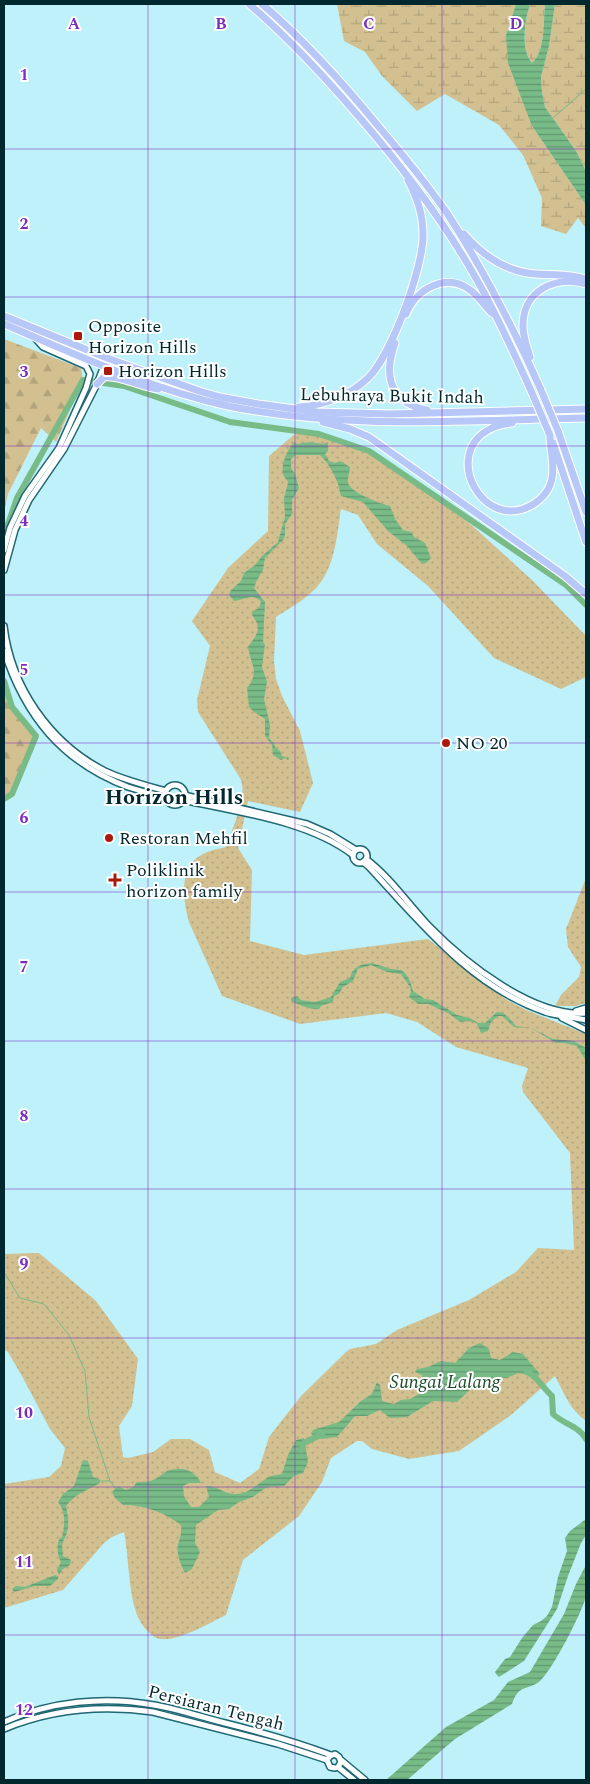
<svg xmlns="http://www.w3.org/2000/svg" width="590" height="1784" viewBox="0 0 590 1784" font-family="Spectral,serif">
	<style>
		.grass { fill: url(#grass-dots) }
		.forest { fill: url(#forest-firs) }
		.wetland { fill: url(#wetland-marsh) }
		.water { fill: url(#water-rules) }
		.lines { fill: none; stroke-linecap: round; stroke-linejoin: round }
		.stream { stroke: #78bb87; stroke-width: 1 }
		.river { stroke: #78bb87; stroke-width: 6 }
		.minor-casing { stroke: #1f6773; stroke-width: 8 }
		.highway-casing { stroke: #fff; stroke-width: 9 }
		.minor { stroke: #fff; stroke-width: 5 }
		.highway { stroke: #b7c7f7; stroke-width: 7 }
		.highway-bridge-casing { stroke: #fff; stroke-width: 9; stroke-linecap: butt }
		.highway-bridge { stroke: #b7c7f7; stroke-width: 7 }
		.grid { fill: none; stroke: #7b2cbf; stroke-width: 1; stroke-opacity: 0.55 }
		.poi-dot { fill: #aa1909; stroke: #fff; stroke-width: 2 }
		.labels { text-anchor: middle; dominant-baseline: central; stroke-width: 4; stroke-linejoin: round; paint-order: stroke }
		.poi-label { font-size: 18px; fill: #00282e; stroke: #fff; text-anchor: start }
		.street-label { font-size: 18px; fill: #00282e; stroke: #fff }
		.water-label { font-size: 19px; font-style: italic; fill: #1c4d2a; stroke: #fff }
		.district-label { font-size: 22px; font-weight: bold; fill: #00282e; stroke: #fff }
		.grid-label { font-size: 16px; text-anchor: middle; font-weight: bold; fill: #7b2cbf; stroke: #fff; stroke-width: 4; stroke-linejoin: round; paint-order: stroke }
	</style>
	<defs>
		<pattern id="grass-dots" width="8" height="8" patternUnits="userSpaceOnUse" patternTransform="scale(1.25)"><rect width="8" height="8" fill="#d2c090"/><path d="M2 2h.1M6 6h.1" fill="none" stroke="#b2a57c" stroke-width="1.8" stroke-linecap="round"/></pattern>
		<pattern id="forest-firs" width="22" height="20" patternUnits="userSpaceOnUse" patternTransform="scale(1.25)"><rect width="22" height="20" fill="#d2c090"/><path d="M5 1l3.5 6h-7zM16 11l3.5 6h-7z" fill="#b2a57c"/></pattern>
		<pattern id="wetland-marsh" width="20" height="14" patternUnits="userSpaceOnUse" patternTransform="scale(1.25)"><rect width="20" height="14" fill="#d2c090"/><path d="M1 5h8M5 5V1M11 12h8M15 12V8" fill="none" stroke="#b2a57c"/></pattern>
		<pattern id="water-rules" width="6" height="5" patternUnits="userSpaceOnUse" patternTransform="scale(1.25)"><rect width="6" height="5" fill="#78bb87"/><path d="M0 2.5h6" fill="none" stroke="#60986f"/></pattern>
	</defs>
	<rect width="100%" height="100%" fill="#bef1fa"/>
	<g class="grass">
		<path d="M296,433L321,435L344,442L369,454L455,510L533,581L586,636V677L561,689L494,658L428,586L377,544L358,515L341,509C337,535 335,567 317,587C306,599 290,608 276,617L274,661L276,679L282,696L300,731L313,783L300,812L248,801L238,848L252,870L250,941L304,955L428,939L507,1000L526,1010L586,1034V1421C570,1410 564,1393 555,1376L511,1415L459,1451L409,1459L372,1449L362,1441H357L331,1458L322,1482L299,1516L243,1560L226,1615C209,1623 180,1641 161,1639C150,1638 139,1622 136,1612C128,1588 129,1557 124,1532L112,1537L104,1543L63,1590L4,1608V1484L49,1477L61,1466L65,1448L50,1429L23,1378L8,1352L4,1349V1254L39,1253L96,1301L138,1359L132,1406L119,1426L123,1457L128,1458L153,1452L171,1439H190L209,1450L215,1472L240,1483L259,1469L269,1437L301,1396L346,1352L350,1349L376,1344L397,1330L469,1300L516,1272L538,1248L574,1250L570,1153L523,1092L522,1086L528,1068L456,1047L417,1022L386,1013L300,1024L222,996L189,922C183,901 178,866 203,854C210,850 219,849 226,847C232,829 249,795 240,778L198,712L197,700L210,646L192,621L228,568L268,531L269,456Z"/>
		<polygon points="586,878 586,1003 576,1006 555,1006 561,995 579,977 581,967 568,947 566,929"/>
	</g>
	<g class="forest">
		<polygon points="4,339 81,368 83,380 56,442 41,428 8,494 4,512"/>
		<polygon points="4,681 12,707 36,736 12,794 4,799"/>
	</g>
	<g class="wetland">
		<polygon points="337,4 516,4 506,35 532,126 586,205 586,228 578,218 566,234 541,226 542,198 523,155 499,125 445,94 417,111 382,76 365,52 344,41"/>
		<path d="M530,4H545C543,22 546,51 532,63C520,47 525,21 530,4Z"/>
		<polygon points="555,4 586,4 586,171 576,151 545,107 542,92 541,77 549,46"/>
	</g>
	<g class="water">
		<path d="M516,4H530C525,20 520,49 532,63C546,51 543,21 545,4H555L549,46L541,77L542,92L545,107L576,151L586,171V205L532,126L508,63L506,35Z"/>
		<path d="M295,442L297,444L310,442L323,444L328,442V451L325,454L329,461L335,463L340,461L350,467C350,472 347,478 348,483C351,493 381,504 390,506L395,519L403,530L411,532L414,537L425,543L431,558L426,563L422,564L407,546L388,531L363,502L341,496C339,492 340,488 338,484C334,473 328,463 320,455H296L291,459V468L295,474L299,488L292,500V514L285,524V534L284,539L265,558L263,570L257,580L254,588L265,602L263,643L265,644L262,667L267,682L264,699L270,725L269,738L272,742H274L275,747L280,751L282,756L289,758L288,760L285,758L281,760L273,755L272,745L265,736V719L254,712L249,707L247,688C260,671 251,666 248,647C257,634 263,629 252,615L253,611L259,608L261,602C252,592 245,600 234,601L229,595L231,590L241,581L244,573L255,565L262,556L278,542L285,517L284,498L288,483C288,480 285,479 284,476C279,467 288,447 295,442Z"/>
		<path d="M372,963L391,969L401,970L405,973L410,981L413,991L425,999L433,1000L457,1015L470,1018L478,1023H485L497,1012C506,1012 510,1020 516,1026L531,1028L553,1039L574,1041L586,1048V1061L577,1046L564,1043H556L531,1028L514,1027L502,1016H498L491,1022L488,1031L481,1033C479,1031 480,1028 478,1026C475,1019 465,1022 460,1022L448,1013L428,1004H418L409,997L411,992L410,987L401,974L387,972L371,965L358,969L353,981L343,987L339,994L334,996L333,1002L321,1006L319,1009C310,1010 299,1005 291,1001V998L297,996L301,1000L315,1002L331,997L340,982L350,978C352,967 361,964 372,963Z"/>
		<polygon points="480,1343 489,1349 491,1358 500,1360 513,1352 523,1354 540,1374 536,1377 518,1373 507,1378 492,1379 474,1386 457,1402 433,1401 407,1417 390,1418 380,1410 367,1416 355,1416 337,1437 321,1439 311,1434 313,1430 339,1422 361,1401 372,1394 377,1382 380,1385 382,1401 394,1404 401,1400 410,1399 421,1393 423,1385 422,1375 415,1372 417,1369 428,1367 441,1361 455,1363 469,1348"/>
		<path d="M304,1438L308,1462L303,1473L294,1476L284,1486L267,1487L253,1497L239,1502L229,1509L218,1510L196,1525L195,1543L200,1552L192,1569L185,1573C181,1565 176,1554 178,1545C180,1537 182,1533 181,1525C164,1512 144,1505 123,1505L115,1498L112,1492L118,1486L126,1490L133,1487L137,1482C144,1482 151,1482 157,1478C161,1476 163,1473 167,1471C181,1466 194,1469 201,1483H189L183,1486L184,1496L191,1507H199L209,1497L206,1486C216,1485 225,1495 236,1494C249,1494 257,1484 267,1478C271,1475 277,1475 282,1474L288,1455L296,1440Z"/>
		<path d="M83,1460L88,1461L93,1477L99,1479L100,1483C85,1492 79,1491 66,1506C69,1521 70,1531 62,1543L63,1556L71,1560L70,1565L63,1569L59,1575L57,1570L61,1562C57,1555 56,1544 60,1538L62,1537C65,1525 66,1512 58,1502L63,1494L74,1486Z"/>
		<polygon points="586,1519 586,1535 581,1543 568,1576 557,1609 524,1661 499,1677 496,1674 495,1672 505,1659 510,1657 522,1638 533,1625 541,1621 547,1616 552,1607 558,1577 567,1551 565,1538 570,1531"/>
		<path d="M586,1565C586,1575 588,1586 586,1596C583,1611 552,1671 540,1681C528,1691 519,1683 512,1704L455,1739L407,1780H386L446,1727L494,1700L508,1682L530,1672L564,1614L576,1584Z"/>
		<polygon points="55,1575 58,1576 58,1579 50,1586 35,1586 14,1592 12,1589 16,1586 25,1587"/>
	</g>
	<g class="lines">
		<g class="stream">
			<polyline points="553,118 586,89"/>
			<polyline points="4,1272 20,1298 44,1304 69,1335 85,1371 89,1417 110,1481 116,1489"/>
			<polyline points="99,1481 109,1481"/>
		</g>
		<g class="river">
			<polyline points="4,536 17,498 83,380 124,386 230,422 319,434 369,451 566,585 586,605"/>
			<polyline points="4,681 12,707 36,736 12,794 4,799"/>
			<path d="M527,1372C535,1374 544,1389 552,1396L553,1414C563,1424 579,1426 586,1439"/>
			<polyline points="301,1450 304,1443 322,1434"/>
		</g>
		<defs>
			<g id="minor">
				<polyline points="4,550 10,528 25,496 59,448 86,388 90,374 86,366 43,347 35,338"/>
				<polyline points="4,570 15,530 29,500 64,449 97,384 105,363"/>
				<path d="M4,626C11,687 50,743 105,771C124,780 145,785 166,791"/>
				<path d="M4,651C25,716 62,762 128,787C140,791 153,794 165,797"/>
				<circle cx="175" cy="795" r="10"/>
				<polyline points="184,795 307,824 330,834 356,850"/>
				<path d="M183,800C237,812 309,821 353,855"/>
				<circle cx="360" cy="856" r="7"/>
				<path d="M366,859C390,877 408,904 429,926C465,963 533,1017 586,1013"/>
				<path d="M363,862L369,867C420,922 470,986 545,1012C558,1016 573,1017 586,1020"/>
				<polyline points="576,1011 586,1008"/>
				<polyline points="562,1018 586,1030"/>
				<path d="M4,1722C50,1701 105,1696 154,1705C178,1709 201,1717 225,1723C261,1732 296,1742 331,1755"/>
				<path d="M4,1729C52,1709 102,1705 153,1712L278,1744L327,1760"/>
				<polyline points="341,1760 365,1780"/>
				<polyline points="338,1767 341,1762 339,1757 335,1754 330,1756 327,1760 330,1767 335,1768 338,1767 354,1780"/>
			</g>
			<g id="highway">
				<path d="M249,4C290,39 325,77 360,118C404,169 444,221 477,280C498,317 515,355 532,393"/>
				<path d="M262,4C305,41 343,83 379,127C403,155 426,183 447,213C483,269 514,329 541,390"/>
				<path d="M464,234C483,256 506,272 536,274C553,275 570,274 586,279"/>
				<path d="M406,314C416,289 446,272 470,290C479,296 484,306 492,313"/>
				<polyline points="4,316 107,358 199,391 220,397 258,404 317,412 389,414 586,409"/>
				<path d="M4,324C77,355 150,389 228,406C345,430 467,420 586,418"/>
				<path d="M395,343C383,376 390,403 427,410"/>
				<path d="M530,357C527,347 523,337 523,327C522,291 555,275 586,284"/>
				<path d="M97,384L104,377C118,374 141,387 158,389"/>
				<path d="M299,407C325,405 349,396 368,378C391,356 424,266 423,234C423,215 417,197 408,180"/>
				<polyline points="323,422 350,429 369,437 565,576 586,594"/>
				<path d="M512,423C505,424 497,425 490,429C441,454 483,533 532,505C542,499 550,490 552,478C555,464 550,450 550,436"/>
				<polyline points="558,431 586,512"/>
				<polyline points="553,443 586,542"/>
			</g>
		</defs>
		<use href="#minor" class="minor-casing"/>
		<use href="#highway" class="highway-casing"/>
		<use href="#minor" class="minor"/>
		<use href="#highway" class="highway"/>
		<defs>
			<g id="highway-bridge">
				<polyline points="541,390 558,431"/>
				<polyline points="532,393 549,433"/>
			</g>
		</defs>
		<use href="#highway-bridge" class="highway-bridge-casing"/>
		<use href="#highway-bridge" class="highway-bridge"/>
	</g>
	<path class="grid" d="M148,4V1780M295,4V1780M442,4V1780M4,149H586M4,297H586M4,446H586M4,595H586M4,743H586M4,892H586M4,1041H586M4,1189H586M4,1338H586M4,1487H586M4,1635H586"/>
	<g class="poi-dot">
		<rect x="73" y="331" width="10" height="10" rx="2.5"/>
		<rect x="103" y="366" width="10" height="10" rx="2.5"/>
		<circle cx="446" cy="743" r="5"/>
		<circle cx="109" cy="838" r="5"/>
		<path d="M112.5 872.5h5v5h5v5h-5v5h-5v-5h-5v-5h5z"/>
	</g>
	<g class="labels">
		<g class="poi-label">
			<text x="88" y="326">Opposite<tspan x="88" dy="21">Horizon Hills</tspan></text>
			<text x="118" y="371">Horizon Hills</text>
			<text x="456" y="743">NO 20</text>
			<text x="119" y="838">Restoran Mehfil</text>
			<text x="126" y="870">Poliklinik<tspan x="126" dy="21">horizon family</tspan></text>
		</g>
		<g class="street-label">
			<text transform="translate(392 396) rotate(1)">Lebuhraya Bukit Indah</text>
			<text transform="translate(216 1708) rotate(14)">Persiaran Tengah</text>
		</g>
		<g class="water-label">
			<text x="445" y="1382">Sungai Lalang</text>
		</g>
		<g class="district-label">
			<text x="174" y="797">Horizon Hills</text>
		</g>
	</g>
	<g class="grid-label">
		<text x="74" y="29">A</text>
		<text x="221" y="29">B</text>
		<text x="369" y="29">C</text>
		<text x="516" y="29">D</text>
		<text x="24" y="80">1</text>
		<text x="24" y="229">2</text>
		<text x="24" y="377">3</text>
		<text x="24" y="526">4</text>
		<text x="24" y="675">5</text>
		<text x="24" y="823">6</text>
		<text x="24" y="972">7</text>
		<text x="24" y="1121">8</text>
		<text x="24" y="1269">9</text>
		<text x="24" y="1418">10</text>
		<text x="24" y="1567">11</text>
		<text x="24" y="1715">12</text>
	</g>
	<rect width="590" height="1784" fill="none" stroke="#00282e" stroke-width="10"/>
</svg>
